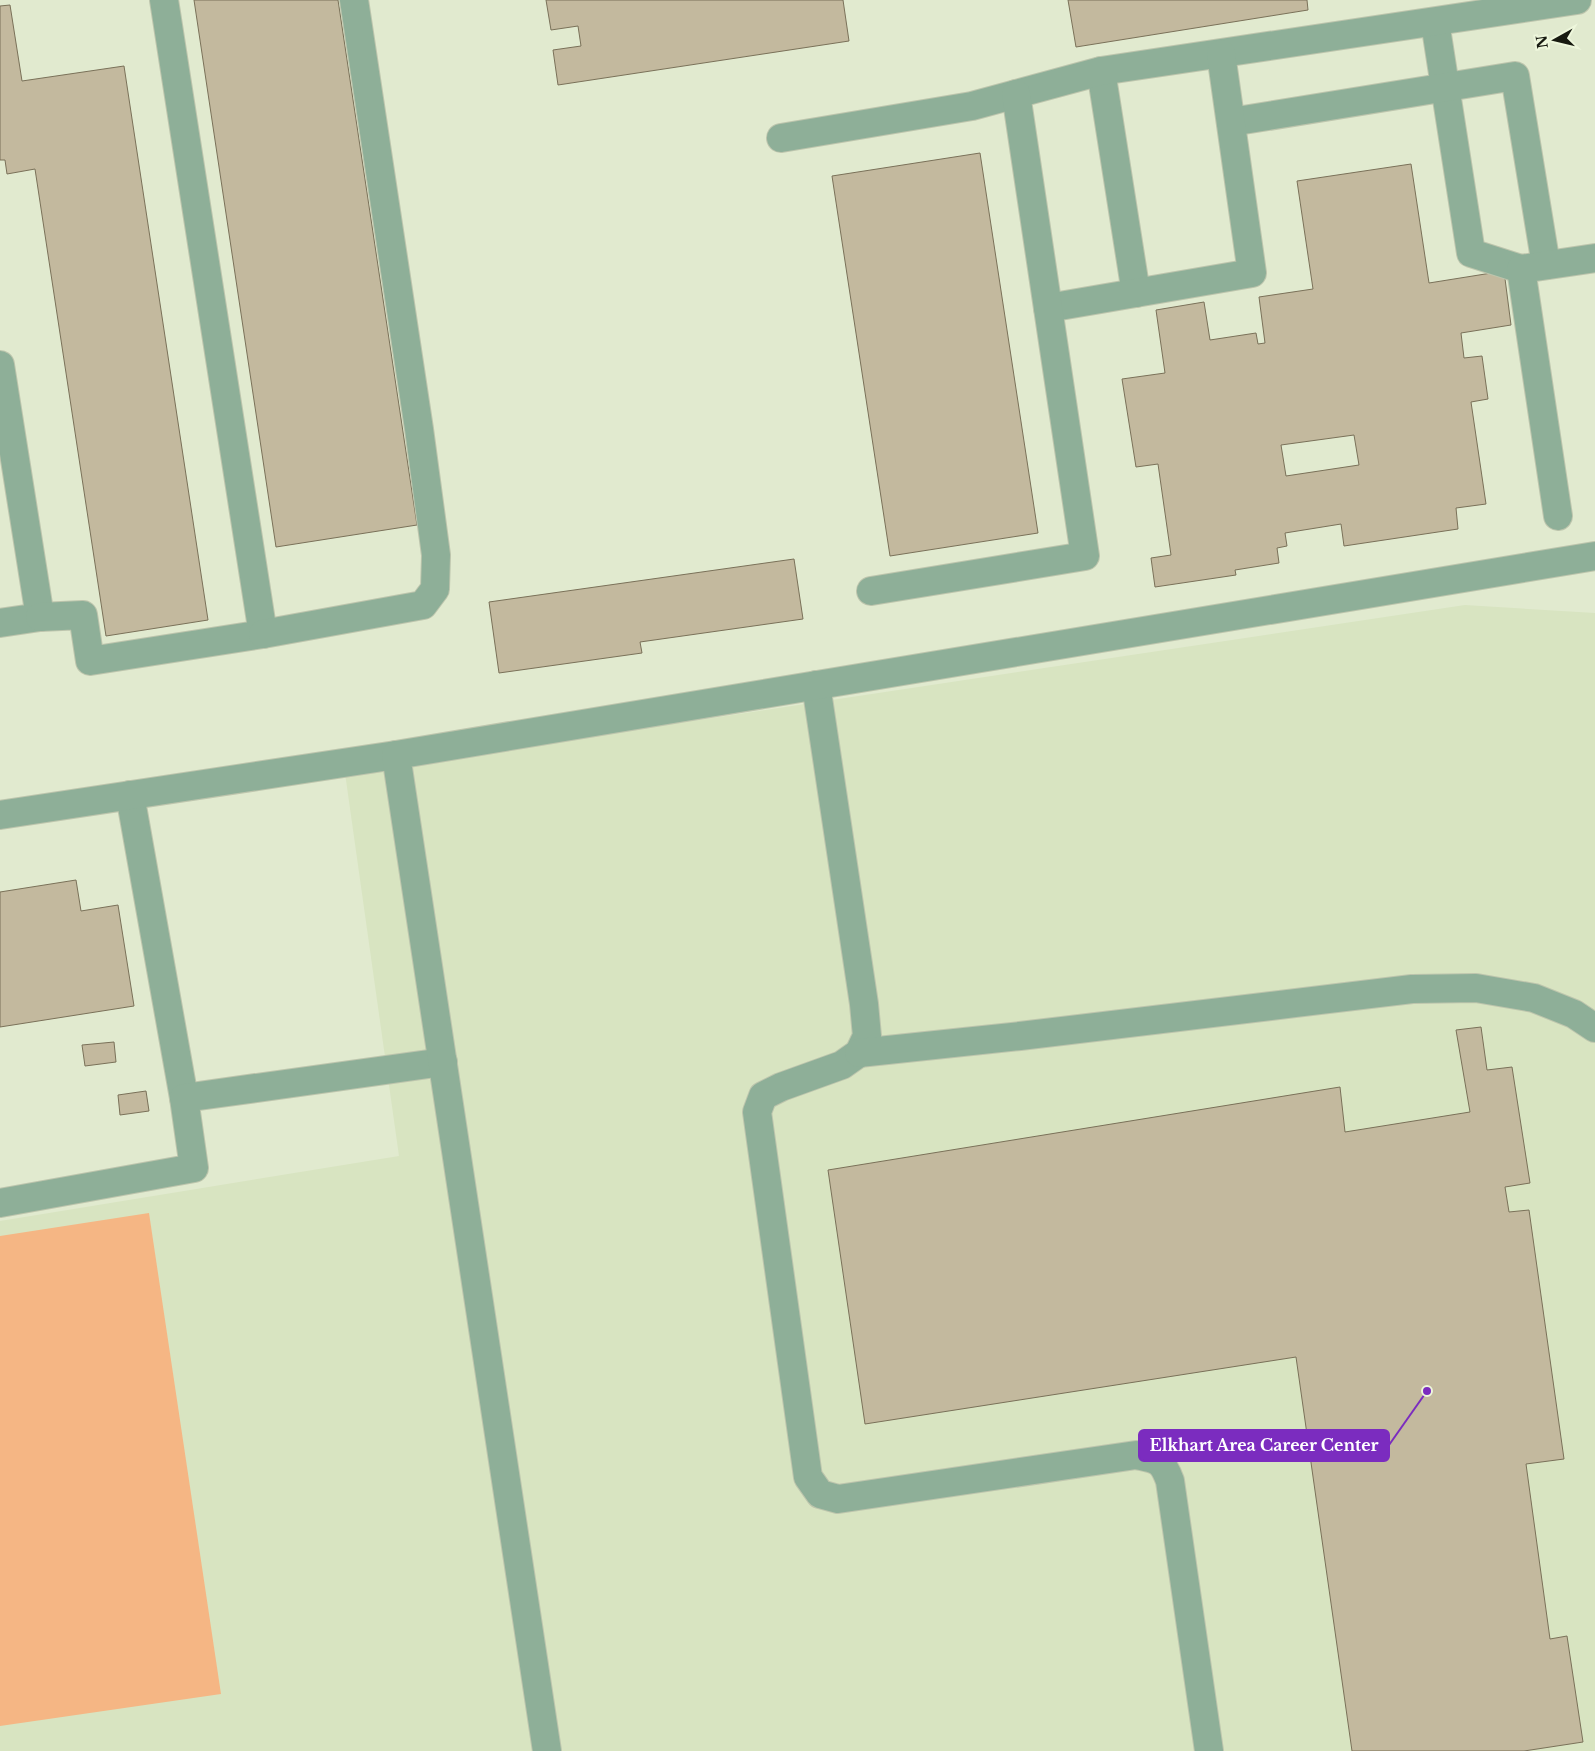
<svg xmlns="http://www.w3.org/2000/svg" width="1595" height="1751" viewBox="0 0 1595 1751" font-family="'Libre Baskerville',serif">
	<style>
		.built { fill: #d8e4c1 }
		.green { fill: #f5b684 }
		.building { fill: #c3b99e; stroke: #7a7159; fill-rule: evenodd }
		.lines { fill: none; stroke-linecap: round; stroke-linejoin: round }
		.minor-casing { stroke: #bdc5ad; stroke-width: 30 }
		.minor { stroke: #8eaf98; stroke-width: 28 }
		.leader { fill: none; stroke: #7b2cbf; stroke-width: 2 }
		.callout-dot { fill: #7b2cbf; stroke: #eef7dc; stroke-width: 2 }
		.callout { fill: #7b2cbf; stroke: #7b2cbf; stroke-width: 2 }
		.callout-label { font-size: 16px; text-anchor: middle; font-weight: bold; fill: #fff }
	</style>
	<rect width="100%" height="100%" fill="#e1eacf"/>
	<polygon class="built" points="1465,605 1595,613 1595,1751 0,1751 0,1221 399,1156 345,773"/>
	<polygon class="green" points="149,1213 221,1694 0,1726 0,1236"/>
	<g class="building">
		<polygon points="194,0 338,0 417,525 276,547"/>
		<polygon points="546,0 843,0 849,41 558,85 553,50 581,46 578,26 551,30"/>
		<polygon points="1068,0 1307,0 1308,10 1076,47"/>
		<polygon points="10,5 22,81 124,66 208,620 106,636 35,169 7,174 5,160 0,160 0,6"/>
		<polygon points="980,153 1038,533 890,556 832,176"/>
		<path d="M1411,164L1429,283L1504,271L1511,325L1461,333L1464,358L1482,356L1488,399L1471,402L1486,504L1456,508L1458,529L1344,546L1341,524L1285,533L1287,546L1277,548L1279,563L1235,570L1236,575L1155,587L1151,558L1171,555L1158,464L1136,467L1122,379L1165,373L1156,310L1204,302L1210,340L1256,333L1258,344L1265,343L1259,297L1313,289L1297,181ZM1354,435L1359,465L1286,476L1281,445Z"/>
		<polygon points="794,559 803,619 640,642 642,653 499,673 489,602"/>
		<polygon points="76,880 81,911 118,905 134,1006 0,1027 0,892"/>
		<polygon points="1481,1027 1487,1070 1512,1067 1530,1183 1505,1187 1509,1212 1529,1210 1564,1459 1526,1464 1550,1639 1567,1636 1583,1742 1524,1751 1352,1751 1296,1357 865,1424 828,1170 1340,1087 1345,1132 1470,1112 1456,1030"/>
		<polygon points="114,1042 116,1062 85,1066 82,1045"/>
		<polygon points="146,1091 149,1111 120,1115 118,1095"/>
	</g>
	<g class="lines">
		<defs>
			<g id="minor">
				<polyline points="1435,22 1471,253 1521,269"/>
				<polyline points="1101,71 1136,293"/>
				<polyline points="1231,122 1515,76 1546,265"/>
				<polyline points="781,138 972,106 1101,71 1577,0"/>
				<polyline points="1048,308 1252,273 1221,54"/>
				<polyline points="0,365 40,617 0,623"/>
				<polyline points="1558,516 1521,269 1595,258"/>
				<polyline points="871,591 1085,556 1016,94"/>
				<polyline points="40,617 83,615 90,661 263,634 164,0"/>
				<polyline points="263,634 423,605 435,589 436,555 419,429 354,0"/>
				<path d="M816,685L864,1004L867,1036L859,1053L842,1065L781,1087L763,1096L757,1112L808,1477L820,1494L838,1499L1136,1455C1158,1460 1162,1459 1170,1481L1209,1751"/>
				<polyline points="130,795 184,1098"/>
				<polyline points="0,815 396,755"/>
				<polyline points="859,1053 1020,1036 1412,989 1476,988 1534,998 1574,1014 1595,1028"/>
				<polyline points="0,1203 194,1168 184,1098 443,1062"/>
				<polyline points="547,1751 396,755 1595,556"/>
			</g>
		</defs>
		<use href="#minor" class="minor-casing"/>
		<use href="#minor" class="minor"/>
	</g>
	<path class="leader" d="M1427 1391L1389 1445"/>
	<circle class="callout-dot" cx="1427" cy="1391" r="5"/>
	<rect class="callout" x="1139" y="1430" width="250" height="31" rx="5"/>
	<g class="callout-label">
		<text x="1264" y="1451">Elkhart Area Career Center</text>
	</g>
	<g transform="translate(1555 40) rotate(262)" stroke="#eef7dc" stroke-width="4" paint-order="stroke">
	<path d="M0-4L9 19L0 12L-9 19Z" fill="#171a10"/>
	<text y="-8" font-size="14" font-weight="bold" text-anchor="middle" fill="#171a10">N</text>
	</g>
</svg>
